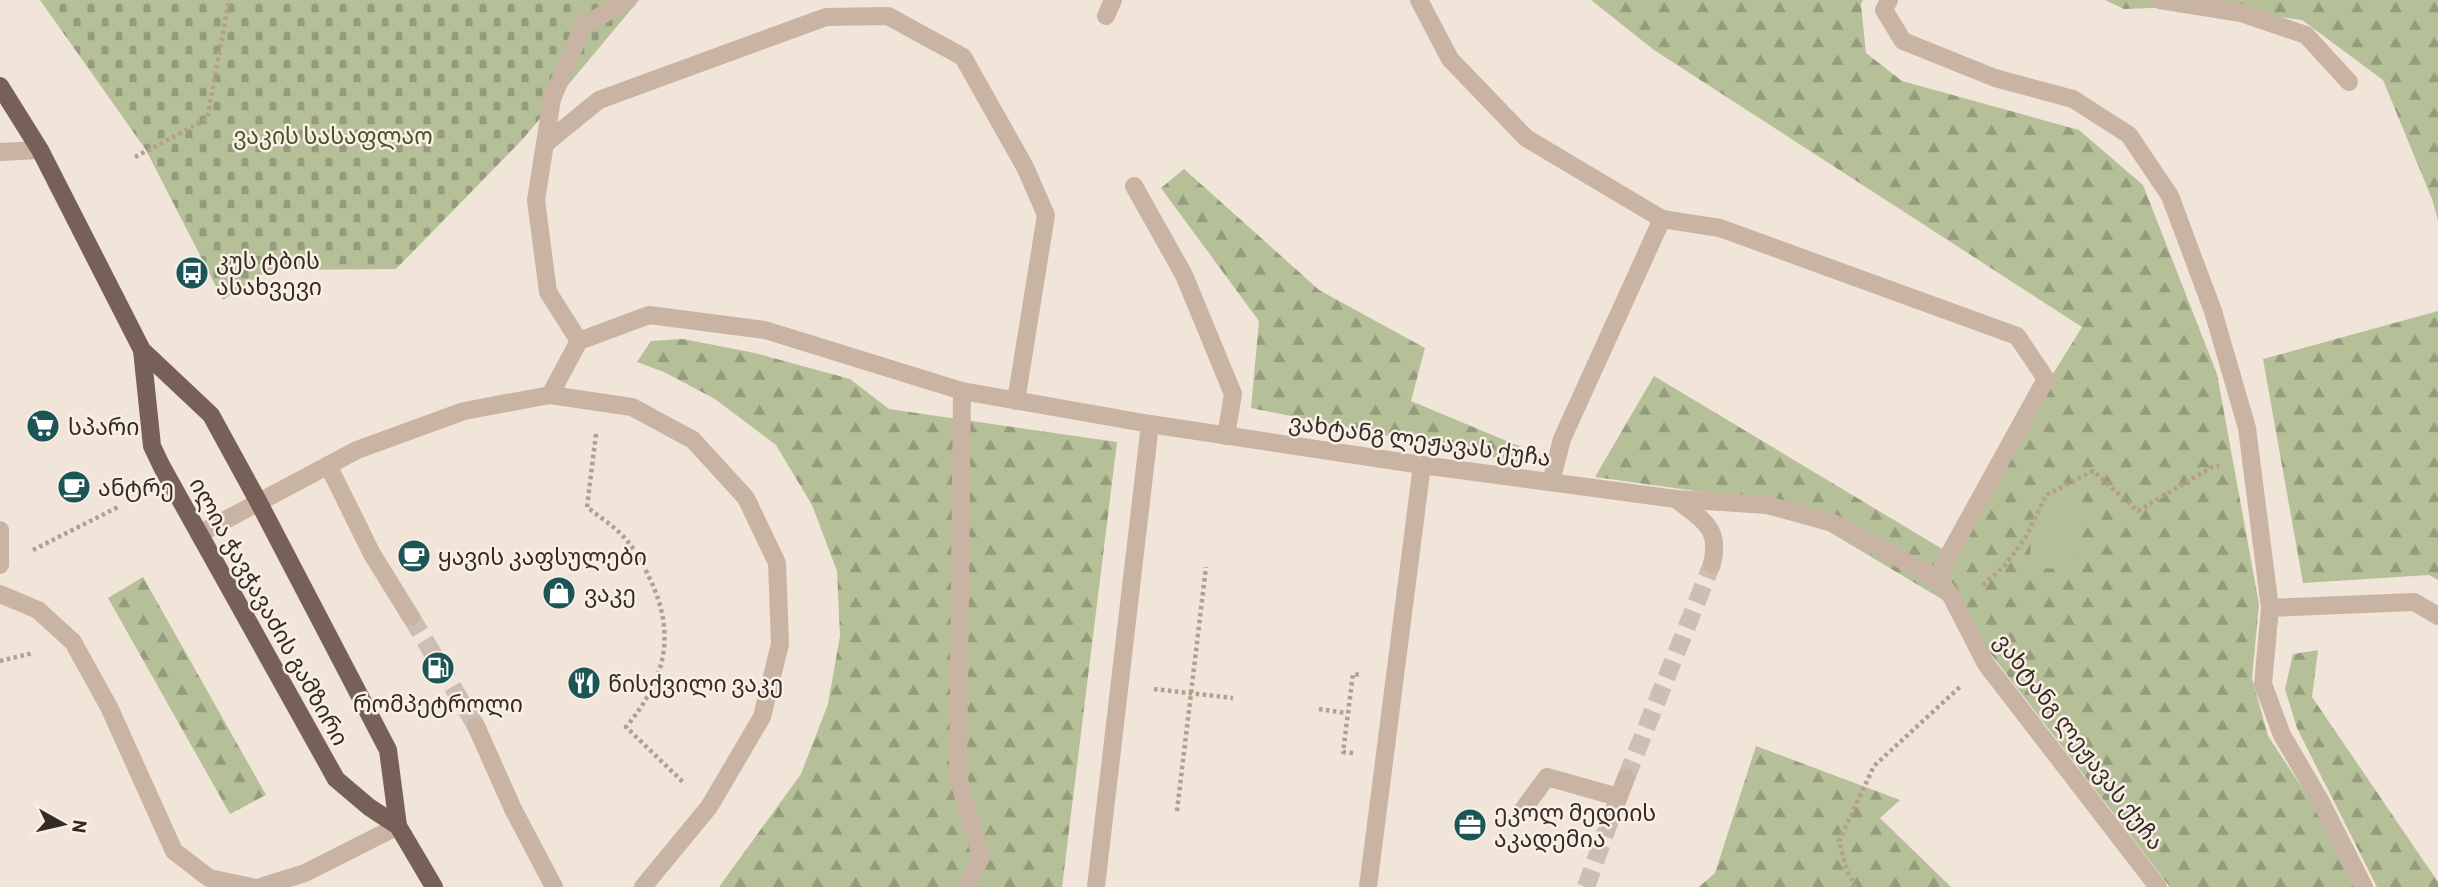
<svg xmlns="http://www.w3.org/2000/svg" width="2438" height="887" viewBox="0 0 2438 887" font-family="Barlow,'Noto Sans Georgian',sans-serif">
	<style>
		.forest { fill: url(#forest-firs) }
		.cemetery { fill: url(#cemetery-stones) }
		.park { fill: #b5c098 }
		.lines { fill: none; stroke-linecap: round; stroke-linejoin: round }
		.minor-tunnel { stroke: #cbbfb4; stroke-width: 18; stroke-dasharray: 18 9; stroke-linecap: butt }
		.path { stroke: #b59d8f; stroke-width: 4.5; stroke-dasharray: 3.5 3.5; stroke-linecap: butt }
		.minor { stroke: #c9b4a4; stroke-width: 18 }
		.major { stroke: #776057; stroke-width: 18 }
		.labels { text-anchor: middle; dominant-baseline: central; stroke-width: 5; stroke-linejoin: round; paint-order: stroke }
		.park-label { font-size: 23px; fill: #465329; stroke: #f9efe4 }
		.poi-label { font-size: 23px; fill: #352a26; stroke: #f9efe4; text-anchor: start }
		.street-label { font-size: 23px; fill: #352a26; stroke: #f9efe4 }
	</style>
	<defs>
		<pattern id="forest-firs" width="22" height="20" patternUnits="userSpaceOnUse" patternTransform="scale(1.75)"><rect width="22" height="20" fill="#b5c098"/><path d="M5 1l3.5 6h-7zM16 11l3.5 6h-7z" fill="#949c7c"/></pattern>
		<pattern id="cemetery-stones" width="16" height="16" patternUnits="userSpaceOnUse" patternTransform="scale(1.75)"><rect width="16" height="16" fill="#b5c098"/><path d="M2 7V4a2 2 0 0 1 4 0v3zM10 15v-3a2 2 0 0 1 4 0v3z" fill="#949c7c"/></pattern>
	</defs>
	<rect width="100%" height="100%" fill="#f1e4d8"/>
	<g class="forest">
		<polygon points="1591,0 1863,0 1861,4 1866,53 1902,81 2079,130 2143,185 2217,374 2259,604 2252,678 2268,736 2311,801 2354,887 2170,887 1955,607 1781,503 1595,477 1654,376 1944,550 2082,327 1654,50"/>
		<polygon points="2105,0 2438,0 2438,220 2432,199 2383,80 2302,20 2207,6 2124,9"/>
		<polygon points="1184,169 1319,290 1425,348 1411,401 1521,447 1517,462 1251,408 1259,321 1161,188"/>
		<polygon points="2438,311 2438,580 2429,575 2303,583 2263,359"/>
		<polygon points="683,339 755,353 850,379 889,409 1117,442 1062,887 719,887 801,774 828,704 840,636 837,571 812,505 776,445 715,399 664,372 637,362 651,341"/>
		<polygon points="143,577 266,795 230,814 108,598"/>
		<polygon points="2318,650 2312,697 2438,882 2438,887 2377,887 2297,728 2285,689 2293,654"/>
		<polygon points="1756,746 1900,800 1880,818 1951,887 1699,887 1715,873"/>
	</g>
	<polygon class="cemetery" points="40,0 639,0 522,140 396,269 268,270 223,300 146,150"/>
	<polygon class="park" points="2037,481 2080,485 2072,570 2029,567"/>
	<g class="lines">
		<g class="minor-tunnel">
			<polyline points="411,617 476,726"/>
			<polyline points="1626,778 1712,564"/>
			<polyline points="1586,887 1612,815"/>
		</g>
		<g class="path">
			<polyline points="135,157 207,119 229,0"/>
			<path d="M596,434L587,507C598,516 611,524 621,534C634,547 642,562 650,579C677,636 665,680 626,727L685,784"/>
			<polyline points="33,550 120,506"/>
			<polyline points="1983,585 2005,565 2026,537 2046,495 2093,471 2138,511 2212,467 2219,466"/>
			<polyline points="0,661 33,653"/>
			<polyline points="1154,689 1233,698"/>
			<polyline points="1319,709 1347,713"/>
			<polyline points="1353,753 1343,752 1353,674 1361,675"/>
			<polyline points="1177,811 1206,567"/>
			<polyline points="1856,887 1847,871 1839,841 1874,766 1962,685"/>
		</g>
		<g class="minor">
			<polyline points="1419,0 1450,59 1526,138 1662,219 1562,439 1551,482"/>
			<polyline points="1889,0 1884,10 1903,41 1995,78 2073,99 2129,135 2170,196 2213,311 2247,428 2270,608 2263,684 2282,735 2321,802 2364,887"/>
			<polyline points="2160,0 2241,13 2306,35 2349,82"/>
			<polyline points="1106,16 1113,0"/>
			<polyline points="545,144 599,100 826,17 888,16 963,57 1025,167 1046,215 1016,401"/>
			<polyline points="0,152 40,150"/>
			<polyline points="1134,186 1184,275 1233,394 1226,436"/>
			<polyline points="1662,219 1720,228 2017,336 2046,379 1936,578"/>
			<polyline points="579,341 548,292 536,200 552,99 583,26 628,0"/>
			<polyline points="962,391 958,777 981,857 966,887"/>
			<polyline points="550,395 579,341 649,315 765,330 962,391 1150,424 1422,465 1676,499 1767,505 1833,523 1936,578 1950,594 1986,664 2158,887"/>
			<polyline points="328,465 372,554 411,617"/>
			<path d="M1676,499C1702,520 1721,527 1712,564"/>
			<polyline points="0,530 0,565"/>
			<polyline points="199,534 357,450 464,411 550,395 632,407 693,440 746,498 777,563 780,644 762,717 709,807 643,887"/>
			<polyline points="0,594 38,610 73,642 109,707 174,851 209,878 252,887"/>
			<polyline points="2270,608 2414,602 2438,616"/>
			<polyline points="476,726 513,809 554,887"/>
			<polyline points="1522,811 1547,777 1618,797"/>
			<polyline points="1612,815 1626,778"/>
			<polyline points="260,887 305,873 398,826"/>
			<polyline points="1096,887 1150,424"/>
			<polyline points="1368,887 1422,465"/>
		</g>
		<g class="major">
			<polyline points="0,86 40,150 142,350 211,415 258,501 388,750 398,826 434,887"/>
			<polyline points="142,350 152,446 162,467 336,779 369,807 398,826"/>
		</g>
	</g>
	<defs>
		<symbol id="bus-disc" viewBox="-11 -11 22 22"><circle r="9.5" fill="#1b5556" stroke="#f9efe4"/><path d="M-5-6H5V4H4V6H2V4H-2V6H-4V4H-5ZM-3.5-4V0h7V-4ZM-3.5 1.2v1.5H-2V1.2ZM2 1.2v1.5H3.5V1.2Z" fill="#fff"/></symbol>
		<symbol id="supermarket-disc" viewBox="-11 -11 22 22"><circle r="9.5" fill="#1b5556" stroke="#f9efe4"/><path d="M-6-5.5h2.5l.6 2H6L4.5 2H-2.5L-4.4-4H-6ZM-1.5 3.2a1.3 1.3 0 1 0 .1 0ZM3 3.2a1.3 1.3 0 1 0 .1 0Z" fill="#fff"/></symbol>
		<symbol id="cafe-disc" viewBox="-11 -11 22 22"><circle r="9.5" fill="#1b5556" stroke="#f9efe4"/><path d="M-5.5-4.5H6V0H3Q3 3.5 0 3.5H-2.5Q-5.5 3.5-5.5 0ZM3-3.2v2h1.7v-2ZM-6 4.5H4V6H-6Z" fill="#fff"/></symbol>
		<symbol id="shop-disc" viewBox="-11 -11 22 22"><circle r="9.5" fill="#1b5556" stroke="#f9efe4"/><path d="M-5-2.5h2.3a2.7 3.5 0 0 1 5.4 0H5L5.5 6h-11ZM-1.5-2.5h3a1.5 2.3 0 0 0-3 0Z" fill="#fff"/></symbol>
		<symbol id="fuel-disc" viewBox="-11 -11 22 22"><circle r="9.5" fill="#1b5556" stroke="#f9efe4"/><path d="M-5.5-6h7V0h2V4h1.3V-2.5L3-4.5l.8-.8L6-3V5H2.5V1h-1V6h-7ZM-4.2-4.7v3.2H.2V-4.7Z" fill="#fff"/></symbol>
		<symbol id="restaurant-disc" viewBox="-11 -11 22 22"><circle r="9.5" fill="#1b5556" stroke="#f9efe4"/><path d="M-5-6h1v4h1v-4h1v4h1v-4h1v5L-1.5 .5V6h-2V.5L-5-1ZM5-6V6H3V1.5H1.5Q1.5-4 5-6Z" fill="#fff"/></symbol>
		<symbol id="office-disc" viewBox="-11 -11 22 22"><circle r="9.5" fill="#1b5556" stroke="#f9efe4"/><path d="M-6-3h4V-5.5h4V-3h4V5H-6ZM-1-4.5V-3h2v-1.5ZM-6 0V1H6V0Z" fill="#fff"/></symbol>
	</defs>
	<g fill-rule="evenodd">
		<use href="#bus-disc" x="173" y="254" width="38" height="38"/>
		<use href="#supermarket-disc" x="24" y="407" width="38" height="38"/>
		<use href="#cafe-disc" x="55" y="468" width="38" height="38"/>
		<use href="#cafe-disc" x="395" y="537" width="38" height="38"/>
		<use href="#shop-disc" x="540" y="574" width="38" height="38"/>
		<use href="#fuel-disc" x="419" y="649" width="38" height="38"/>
		<use href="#restaurant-disc" x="565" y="664" width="38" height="38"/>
		<use href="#office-disc" x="1451" y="806" width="38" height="38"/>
	</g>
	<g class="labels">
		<g class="park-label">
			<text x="333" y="135">ვაკის სასაფლაო</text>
		</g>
		<g class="poi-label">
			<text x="216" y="260">კუს ტბის<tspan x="216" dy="26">ასახვევი</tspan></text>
			<text x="68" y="426">სპარი</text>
			<text x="98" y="487">ანტრე</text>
			<text x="438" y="556">ყავის კაფსულები</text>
			<text x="584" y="593">ვაკე</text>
			<text x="608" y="683">წისქვილი ვაკე</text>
			<text x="438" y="703" text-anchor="middle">რომპეტროლი</text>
			<text x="1494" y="812">ეკოლ მედიის<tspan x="1494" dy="26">აკადემია</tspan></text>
		</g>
		<g class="street-label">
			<text transform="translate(1420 439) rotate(8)">ვახტანგ ლეჟავას ქუჩა</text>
			<text transform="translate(270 611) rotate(61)">ილია ჭავჭავაძის გამზირი</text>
			<text transform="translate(2080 741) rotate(53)">ვახტანგ ლეჟავას ქუჩა</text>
		</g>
	</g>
	<g transform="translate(63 824) rotate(98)" stroke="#f9efe4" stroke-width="5" paint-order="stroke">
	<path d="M0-5L12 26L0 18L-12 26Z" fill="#352a26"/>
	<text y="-10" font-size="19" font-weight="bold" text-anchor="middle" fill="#352a26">N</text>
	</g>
</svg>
